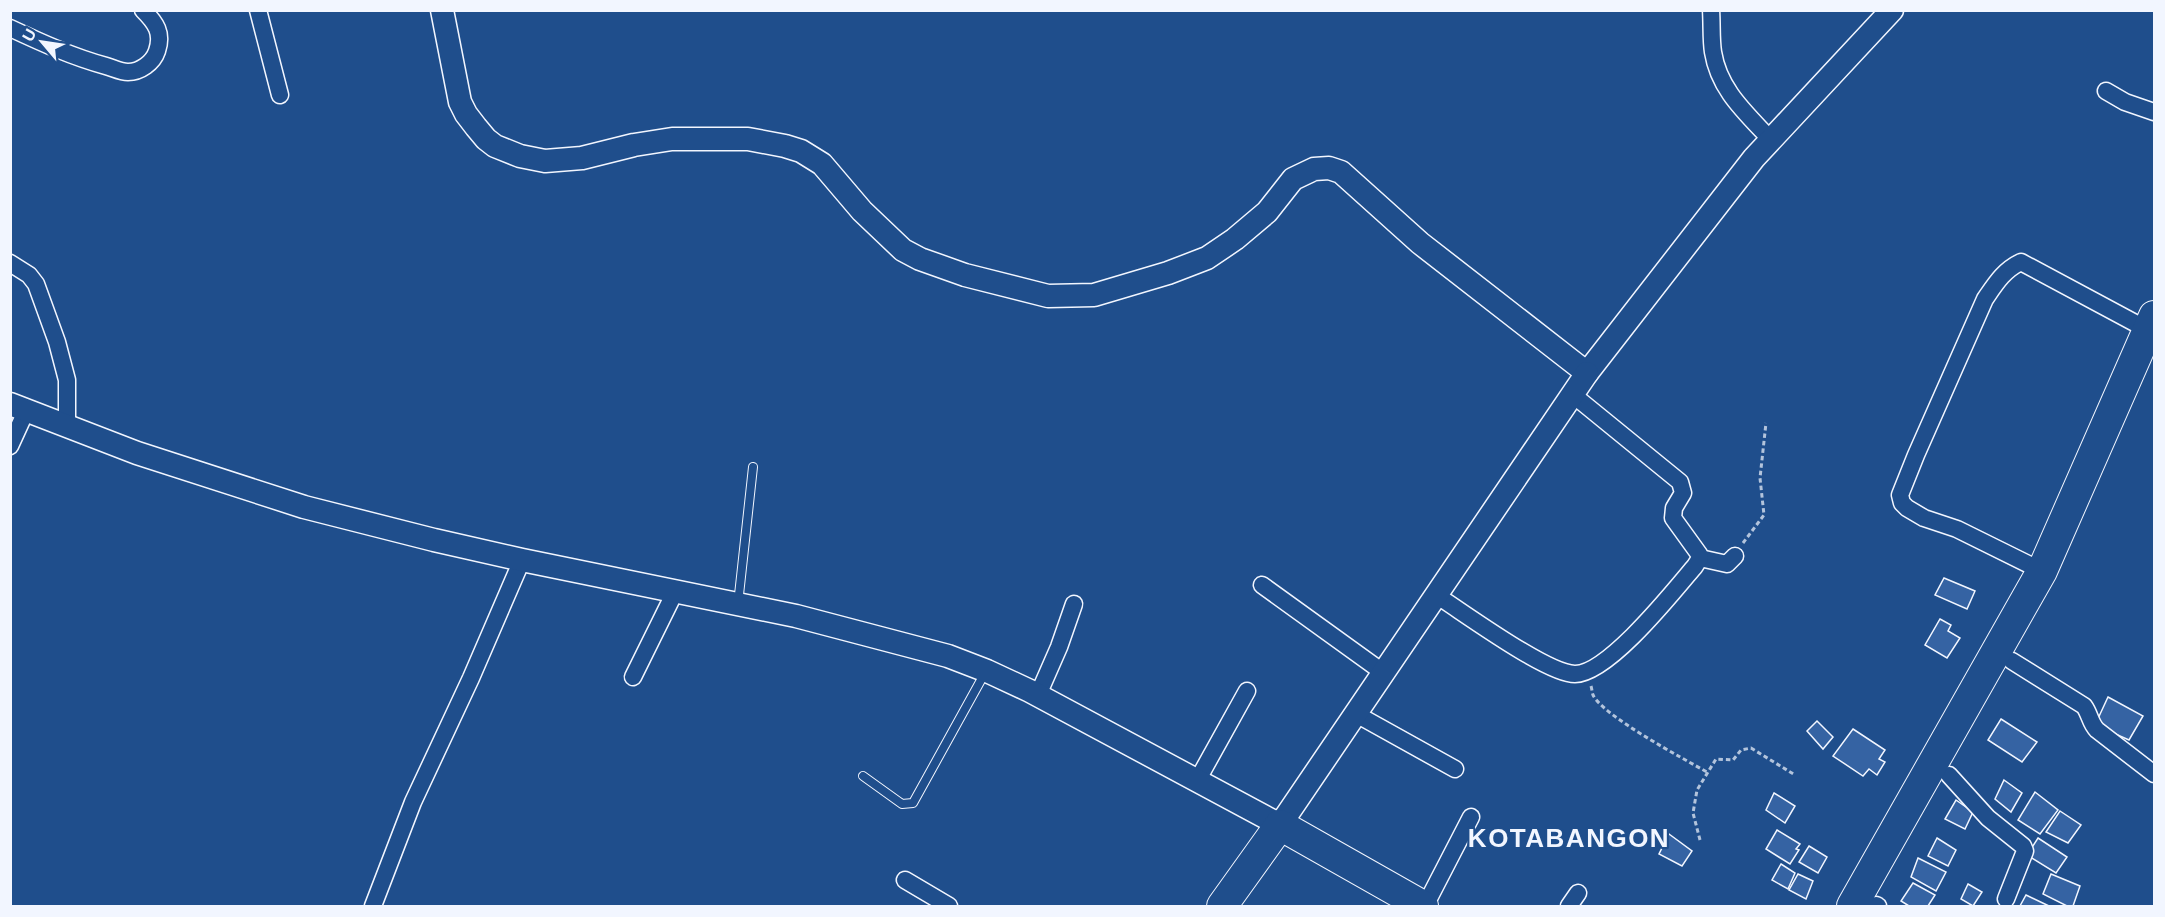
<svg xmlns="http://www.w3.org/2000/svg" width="2165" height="917" viewBox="0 0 2165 917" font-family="Helvetica,sans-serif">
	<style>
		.building { fill: #3563a3; stroke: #f2f6ff; stroke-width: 1.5 }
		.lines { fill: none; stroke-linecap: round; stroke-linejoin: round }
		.lane-casing { stroke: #f2f6ff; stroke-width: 10 }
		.street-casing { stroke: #f2f6ff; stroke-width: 19 }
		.secondary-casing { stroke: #f2f6ff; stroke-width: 25 }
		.highway-casing { stroke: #f2f6ff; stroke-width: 32 }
		.path { stroke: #b3c4dc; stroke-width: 3; stroke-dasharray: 4.5 3; stroke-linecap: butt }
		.lane { stroke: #1f4e8c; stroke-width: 8 }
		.street { stroke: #1f4e8c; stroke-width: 16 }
		.secondary { stroke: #1f4e8c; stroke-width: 22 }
		.highway { stroke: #1f4e8c; stroke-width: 30 }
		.labels { text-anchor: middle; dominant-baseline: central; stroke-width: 4.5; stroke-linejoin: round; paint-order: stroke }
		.district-label { font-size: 26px; font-weight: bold; letter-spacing: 1.5px; fill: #f2f6ff; stroke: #1f4e8c }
	</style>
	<rect width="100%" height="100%" fill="#1f4e8c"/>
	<g class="building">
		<polygon points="1944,578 1975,591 1967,609 1935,595"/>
		<polygon points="1940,619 1951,625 1948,631 1960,638 1947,658 1925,645"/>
		<polygon points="2108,697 2143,716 2129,740 2095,725"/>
		<polygon points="2001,719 2037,742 2022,762 1988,740"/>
		<polygon points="1817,721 1833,737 1823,749 1807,731"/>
		<polygon points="1853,729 1885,750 1879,759 1885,762 1877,775 1869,769 1863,776 1833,756"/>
		<polygon points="2004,780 2022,793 2011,812 1995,799"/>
		<polygon points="2035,792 2058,810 2040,834 2018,820"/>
		<polygon points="1774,793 1795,806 1785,823 1766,810"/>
		<polygon points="1956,800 1973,812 1965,829 1945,819"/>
		<polygon points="2060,811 2081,825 2068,843 2046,832"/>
		<polygon points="1777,830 1800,844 1796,849 1799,850 1790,864 1766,849"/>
		<polygon points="1669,834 1692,851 1682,866 1659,854"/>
		<polygon points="1937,838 1956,850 1948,866 1928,856"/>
		<polygon points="2038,838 2067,857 2056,873 2027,855"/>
		<polygon points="1809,846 1827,857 1818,873 1799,862"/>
		<polygon points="1918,858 1946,872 1936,891 1911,877"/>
		<polygon points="1781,864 1795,873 1788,889 1772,880"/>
		<polygon points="1798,874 1813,881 1806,899 1789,890"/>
		<polygon points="2051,874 2080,886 2073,906 2067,906 2043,894"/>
		<polygon points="1913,883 1935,895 1928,906 1909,906 1901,901"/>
		<polygon points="1968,884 1982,892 1973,906 1961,899"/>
		<polygon points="2026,895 2049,906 2020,906"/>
	</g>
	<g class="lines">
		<defs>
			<g id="lane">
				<polyline points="738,604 753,467"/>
				<polyline points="863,776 902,804 913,803 986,671"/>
			</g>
			<g id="street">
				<polyline points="258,10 280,95"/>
				<path d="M1711,10C1712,24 1711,39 1713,52C1719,90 1746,113 1771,140"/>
				<path d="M10,28C42,43 73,57 106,66C113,68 121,72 128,72C140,72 153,63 157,51C163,33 156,23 143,10"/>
				<polyline points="2106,91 2125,102 2154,112"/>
				<polyline points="10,263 29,275 36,284 57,342 67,380 67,427"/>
				<polyline points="10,446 27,409"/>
				<polyline points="1700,558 1727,564 1735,556"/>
				<path d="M2042,571L1957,529L1924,518L1907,508L1902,503L1900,495L1916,455L1985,299C1996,283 2004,270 2021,262L2148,330"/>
				<polyline points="1262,585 1384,673"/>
				<path d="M1436,595C1463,612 1547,674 1575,674C1608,674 1673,592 1695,566L1700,558L1699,554L1673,518L1674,508L1683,493L1680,482L1572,394"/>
				<path d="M2012,661L2084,706C2090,714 2090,723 2097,730L2154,774"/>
				<polyline points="633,677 675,592"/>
				<polyline points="1038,695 1059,647 1074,604"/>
				<polyline points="1356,714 1455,769"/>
				<polyline points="1949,775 1988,818 2023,846 2025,851 2006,899"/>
				<polyline points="1197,781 1247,691"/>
				<polyline points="905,880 949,906"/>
				<polyline points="1876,905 1878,906"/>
				<polyline points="373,906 413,802 471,678 522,560"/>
				<polyline points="1425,906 1471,817"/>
				<polyline points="1569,906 1578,893"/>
			</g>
			<g id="secondary">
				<polyline points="442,10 460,102 466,114 476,127 486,139 495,146 520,156 545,161 582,158 634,145 672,139 748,139 785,146 801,151 822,164 862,211 903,250 920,259 965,275 1048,296 1094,295 1168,273 1207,258 1235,239 1267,212 1293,179 1314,169 1329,168 1341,172 1420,243 1587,373 1754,158 1892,10"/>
				<polyline points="10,404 137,453 304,507 434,540 522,560 796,616 948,656 987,671 1030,691 1280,825 1587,373"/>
			</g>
			<g id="highway">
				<polyline points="1222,906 1280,825 1423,906"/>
				<polyline points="1852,906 2042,571 2154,316"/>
			</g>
		</defs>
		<use href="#lane" class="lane-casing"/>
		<use href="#street" class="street-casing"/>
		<use href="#secondary" class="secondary-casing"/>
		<use href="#highway" class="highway-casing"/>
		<g class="path">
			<polyline points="1743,543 1764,515 1760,478 1766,423"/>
			<path d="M1591,686C1592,689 1592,692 1593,695C1603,716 1684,759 1707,772"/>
			<polyline points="1700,840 1693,813 1697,790 1716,759 1733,760 1741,750 1751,748 1795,775"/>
		</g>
		<use href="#lane" class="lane"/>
		<use href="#street" class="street"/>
		<use href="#secondary" class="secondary"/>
		<use href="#highway" class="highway"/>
	</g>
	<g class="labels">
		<g class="district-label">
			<text x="1569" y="838">KOTABANGON</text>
		</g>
	</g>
	<rect width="2165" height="917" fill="none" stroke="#f2f6ff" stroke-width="24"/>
	<g transform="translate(42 42) rotate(299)" stroke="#1f4e8c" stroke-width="4.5" paint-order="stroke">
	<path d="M0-4.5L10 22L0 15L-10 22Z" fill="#f2f6ff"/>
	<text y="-9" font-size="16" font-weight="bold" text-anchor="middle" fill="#f2f6ff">U</text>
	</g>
</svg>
